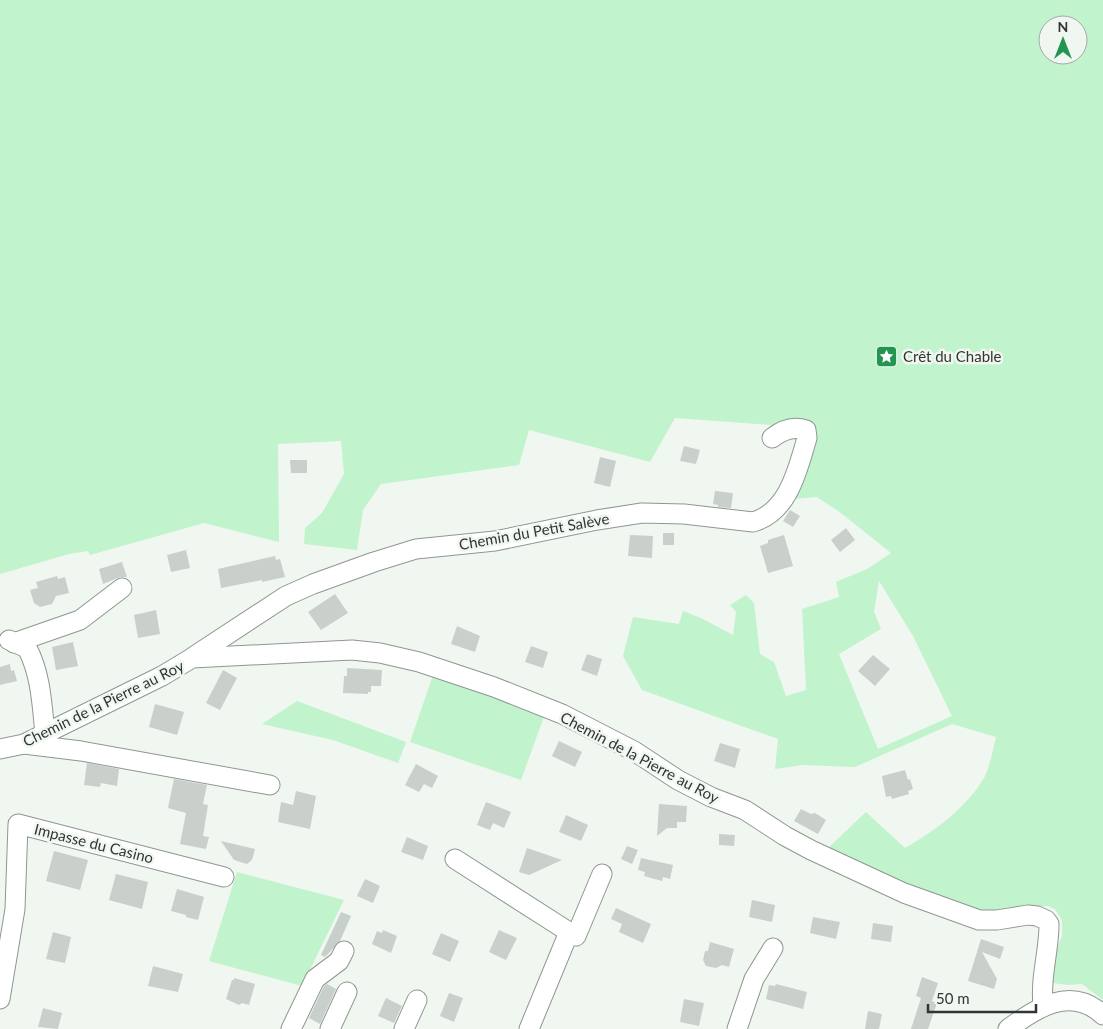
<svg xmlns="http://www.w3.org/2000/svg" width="1103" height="1029" viewBox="0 0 1103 1029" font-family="Lato,sans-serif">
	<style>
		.green { fill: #c1f3cd; fill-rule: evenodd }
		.building { fill: #c9cfca }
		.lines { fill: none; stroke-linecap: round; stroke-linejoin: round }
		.minor-casing { stroke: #909691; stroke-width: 21 }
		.minor { stroke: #fff; stroke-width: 19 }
		.labels { text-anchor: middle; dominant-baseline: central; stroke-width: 5; stroke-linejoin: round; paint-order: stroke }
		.poi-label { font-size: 15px; fill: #323533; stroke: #f0f7f1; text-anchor: start }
		.street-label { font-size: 15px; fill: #323533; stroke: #f0f7f1 }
	</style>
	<rect width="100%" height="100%" fill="#f0f7f1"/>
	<g class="green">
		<path d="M0,0H1103V1000L1082,984L1067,985L1053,983L1049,968L1062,936V920L1055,909L1048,906L988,913L926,892L826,850L866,812L905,848C935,831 966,808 984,778C990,767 993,749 996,737L952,724L855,767L803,765L775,769L778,739L642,690L623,656L633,617L679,624L683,611L701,618L733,635L736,612L730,605L746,595L754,603L760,654L774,662L786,696L806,690L802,609L839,597L836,582L869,568L891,553L841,513L817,497L794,499L810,447L814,422L803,423L787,421L772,425L675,418L650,462L529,430L519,465L381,484L363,510L357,550L304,544L305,528L322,513L344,474L341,441L278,444L279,542L204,523L90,555L88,551L69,554L0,574ZM1048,25H1078V55H1048ZM879,581L913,636L952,716L878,749L839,654L881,629L874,612Z"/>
		<polygon points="434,672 545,714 521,780 410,742"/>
		<polygon points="297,701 406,742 398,763 333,740 262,724"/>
		<polygon points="237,872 344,900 302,986 209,961"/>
	</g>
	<g class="building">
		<polygon points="684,446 700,450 696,464 680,461"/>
		<polygon points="600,457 616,461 610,487 594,483"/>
		<polygon points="290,460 307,460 307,473 291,473"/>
		<polygon points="715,491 733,493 731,508 718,507 718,505 713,504"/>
		<polygon points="790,510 800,516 793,527 783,521"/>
		<polygon points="846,528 855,540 840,552 831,540"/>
		<rect x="663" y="533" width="11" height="12"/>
		<polygon points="630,535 653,536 652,558 628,556"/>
		<polygon points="784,535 793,566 768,573 760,546 768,543 768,540"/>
		<polygon points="186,550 190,568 171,572 167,555"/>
		<polygon points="275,556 276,560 280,559 285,577 262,582 262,580 221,588 218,569"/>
		<polygon points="122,562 127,577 120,577 103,584 99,569"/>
		<polygon points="57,576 58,579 65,577 69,593 56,596 52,604 40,607 34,603 30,590 38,588 36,582"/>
		<polygon points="335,594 348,613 321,630 308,612"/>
		<polygon points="156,610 160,634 138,638 134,615"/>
		<polygon points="457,626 480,636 475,652 451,644"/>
		<polygon points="73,642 78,666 56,670 52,647"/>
		<polygon points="531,646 548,652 543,668 525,662"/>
		<polygon points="587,654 602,659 597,676 581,670"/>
		<polygon points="873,655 890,669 875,686 858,671"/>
		<polygon points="10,664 11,671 14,670 17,681 0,685 0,667"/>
		<polygon points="347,668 382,670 381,686 371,686 371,692 368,692 368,694 343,693 344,676 347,676"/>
		<polygon points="223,670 237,678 220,710 206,703"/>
		<polygon points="155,704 184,712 177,735 149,727"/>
		<polygon points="559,741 582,752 575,767 552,756"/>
		<polygon points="720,743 740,749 735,768 714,761"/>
		<polygon points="87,763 119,769 117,786 101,783 100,787 84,785"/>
		<polygon points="416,764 438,776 432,788 424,784 419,792 405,785"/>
		<polygon points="905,770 908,780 910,779 913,789 908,791 909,794 892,799 891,796 886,797 882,776"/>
		<polygon points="174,779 207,785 203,804 208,805 203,836 209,837 206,849 180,844 186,813 168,808"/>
		<polygon points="296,791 316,796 310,829 278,822 281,802 293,805"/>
		<polygon points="486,802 511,812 504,828 493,823 490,830 477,825"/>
		<polygon points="659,804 687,806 686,822 677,822 677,828 667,828 657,836"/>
		<polygon points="801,809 811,814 815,813 826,820 818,834 794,821"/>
		<polygon points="566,815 588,825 581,841 559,832"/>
		<polygon points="719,834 735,835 734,846 719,845"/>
		<polygon points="407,837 428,846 423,860 401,852"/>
		<polygon points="221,841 255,849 252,860 247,864 234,860"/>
		<polygon points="627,846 638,850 632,864 621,859"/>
		<polygon points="527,848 562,860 529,875 519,872"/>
		<polygon points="54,851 88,860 80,890 46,881"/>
		<polygon points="641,858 673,865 670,879 663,877 662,881 644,876 645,872 638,870"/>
		<polygon points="116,874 148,882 142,909 109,900"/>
		<polygon points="365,879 380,886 373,903 357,896"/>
		<polygon points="177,889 204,897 198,920 186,917 186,915 171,911"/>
		<polygon points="752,900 775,905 772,922 749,917"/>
		<polygon points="616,908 651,924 643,943 619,932 622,924 611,919"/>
		<polygon points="341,912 351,916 340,941 325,957 321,955"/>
		<polygon points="813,917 840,922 836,939 810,933"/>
		<polygon points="873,923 893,926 891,942 871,939"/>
		<polygon points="383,930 397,936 391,953 372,944 377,931 382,933"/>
		<polygon points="499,930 517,938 506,960 489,952"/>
		<polygon points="53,932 71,937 65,963 46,959"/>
		<polygon points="441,933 459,941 450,962 432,954"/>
		<polygon points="981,939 1004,947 1000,959 982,952 997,979 994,989 968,981"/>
		<polygon points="710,942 734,949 729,967 722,965 716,968 706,966 703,960 705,951 708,951"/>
		<polygon points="153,966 183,974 178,992 148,986"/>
		<polygon points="922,977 938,983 932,1001 937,1003 928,1029 911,1029 921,998 916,996"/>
		<polygon points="234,978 255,984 249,1005 242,1003 239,1005 226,999 232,980 234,980"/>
		<polygon points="327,984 336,989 320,1024 309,1018 324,986"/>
		<polygon points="776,984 807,992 803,1009 766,999 769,985 775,986"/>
		<polygon points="449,993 463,998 454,1022 440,1016"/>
		<polygon points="386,998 402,1006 394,1023 378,1016"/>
		<polygon points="684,999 704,1003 699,1026 680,1022"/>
		<polygon points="43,1008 62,1013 58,1029 38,1027"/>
		<polygon points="868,1011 882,1014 879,1029 865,1029"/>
	</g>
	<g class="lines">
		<defs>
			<g id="minor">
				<path d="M9,640L27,648C41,674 42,705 45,734"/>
				<polyline points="14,643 80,620 122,588"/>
				<path d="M193,657L286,596L313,584L374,562L416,549L495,541L597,520L642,513L684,514L753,522C789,512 798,468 807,438L806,430C794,426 782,430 772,438"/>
				<polyline points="24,744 81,751 270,785"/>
				<path d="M0,749L24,744L162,676L192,658L352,650L380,653L419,662L494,687L562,714L634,751L678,780L711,797L745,810L785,836L811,850L904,893L979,920H997L1028,915L1037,916L1046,920L1049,924C1049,953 1040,976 1043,1006"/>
				<polyline points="455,859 569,932"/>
				<polyline points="0,999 15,909 18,824 224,877"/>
				<polyline points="291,1029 315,979 339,961 344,951"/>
				<polyline points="330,1029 347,992"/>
				<polyline points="404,1029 417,1000"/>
				<polyline points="529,1029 569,932 576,936 602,874"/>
				<polyline points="737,1029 754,979 773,948"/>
				<path d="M1008,1029C1036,1008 1071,985 1103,1015"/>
			</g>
		</defs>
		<use href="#minor" class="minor-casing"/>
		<use href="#minor" class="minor"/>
	</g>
	<defs>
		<symbol id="sight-square" viewBox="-11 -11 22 22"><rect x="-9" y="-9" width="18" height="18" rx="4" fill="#229651" stroke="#f0f7f1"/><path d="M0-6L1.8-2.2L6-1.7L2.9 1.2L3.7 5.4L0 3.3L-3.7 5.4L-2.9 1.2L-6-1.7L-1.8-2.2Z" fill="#fff"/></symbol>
	</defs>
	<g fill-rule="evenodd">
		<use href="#sight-square" x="874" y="344" width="25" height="25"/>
	</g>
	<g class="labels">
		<g class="poi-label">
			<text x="903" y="356">Crêt du Chable</text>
		</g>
		<g class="street-label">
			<text transform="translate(534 531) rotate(-10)">Chemin du Petit Salève</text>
			<text transform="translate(103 703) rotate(-26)">Chemin de la Pierre au Roy</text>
			<text transform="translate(640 757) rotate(28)">Chemin de la Pierre au Roy</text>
			<text transform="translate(94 843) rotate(14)">Impasse du Casino</text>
		</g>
	</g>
	<g transform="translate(1063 40)"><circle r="24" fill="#f0f7f1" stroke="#a4a9a5"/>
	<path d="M0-4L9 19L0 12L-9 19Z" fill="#229651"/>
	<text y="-8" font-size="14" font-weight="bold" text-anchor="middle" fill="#323533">N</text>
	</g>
	<path d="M928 1004v8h108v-8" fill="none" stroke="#323533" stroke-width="2.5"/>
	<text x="936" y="1004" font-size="15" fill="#323533" stroke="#f0f7f1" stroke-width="4" paint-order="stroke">50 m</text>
</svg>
